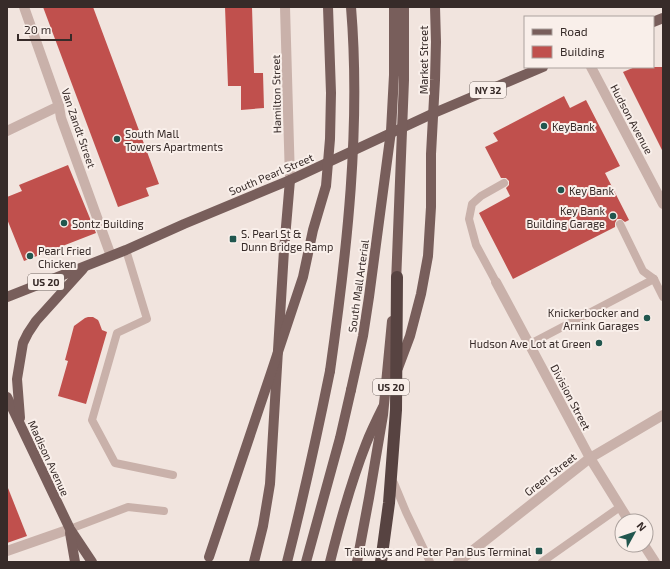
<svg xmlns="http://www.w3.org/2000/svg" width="670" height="569" viewBox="0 0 670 569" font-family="'Exo 2',sans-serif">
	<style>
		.building { fill: #c0504d }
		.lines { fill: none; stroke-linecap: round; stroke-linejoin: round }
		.service { stroke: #c9b1aa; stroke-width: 8 }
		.minor { stroke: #c9b1aa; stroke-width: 10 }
		.tertiary { stroke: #c9b1aa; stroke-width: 10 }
		.primary { stroke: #785e5b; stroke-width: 10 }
		.primary-bridge { stroke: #785e5b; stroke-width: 10 }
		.motorway-bridge { stroke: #574341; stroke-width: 12 }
		.poi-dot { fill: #21564e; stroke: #f9efea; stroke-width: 1.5 }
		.labels { text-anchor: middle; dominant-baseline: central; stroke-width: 4; stroke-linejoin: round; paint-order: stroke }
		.shield { fill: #f9efea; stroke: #716663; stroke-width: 1 }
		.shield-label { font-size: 10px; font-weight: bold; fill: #372b29 }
		.street-label { font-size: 11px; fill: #372b29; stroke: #f9efea }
		.poi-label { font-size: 11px; fill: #372b29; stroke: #f9efea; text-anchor: start }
	</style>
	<rect width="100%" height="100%" fill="#f1e4de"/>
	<g class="building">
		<polygon points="43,7 93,7 159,184 146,188 149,196 118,207"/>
		<polygon points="225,7 252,7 254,73 263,73 264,108 241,110 241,86 228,86"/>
		<polygon points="635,67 663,67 663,152 623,72"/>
		<polygon points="564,96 570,108 586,100 620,166 605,173 629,220 625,222 621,219 617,219 615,223 615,227 513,279 479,213 510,196 506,188 509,185 509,181 506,178 501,178 485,147 498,141 493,133"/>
		<polygon points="68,165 96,233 24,261 7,219 7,197 22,191 19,185"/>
		<polygon points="88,317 93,317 98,320 99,322 102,330 107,332 86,404 58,396 68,361 65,360 74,326 85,318"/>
		<polygon points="7,488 8,488 27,536 7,543"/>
	</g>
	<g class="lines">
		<g class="service">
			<polyline points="620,224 643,271 654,279"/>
			<polyline points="126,250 147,319 117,333 92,420 115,463 173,475"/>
			<polyline points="496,282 476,245 469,219 472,204 481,196 504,183"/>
			<polyline points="530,344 654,279 663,297"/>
			<polyline points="394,483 406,512 430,562"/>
			<polyline points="70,529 128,507 164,511"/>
			<polyline points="542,562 620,507"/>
		</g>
		<g class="minor">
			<polyline points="24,7 59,106 61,118 111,256"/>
			<polyline points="285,7 290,180"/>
			<polyline points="7,131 59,106"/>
			<polyline points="496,282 590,458 629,521"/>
			<polyline points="644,545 655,562"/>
			<polyline points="7,551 70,529"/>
			<polyline points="458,562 590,458 663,415"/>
		</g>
		<polyline class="tertiary" points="591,67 663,204"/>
		<g class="primary">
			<polyline points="653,22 663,18"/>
			<polyline points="7,297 126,250 184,224 290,180 434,113 543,67"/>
			<polyline points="398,368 410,336 421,294 428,256 431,207 431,154 435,80 436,42 435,7"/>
			<polyline points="7,397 70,529 92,562"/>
			<polyline points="20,418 17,379 23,343 28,333 36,321 83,269"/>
			<polyline points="70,533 75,562"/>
			<polyline points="254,562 263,526 270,484 284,250 290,180"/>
			<path d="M287,562C303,499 317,435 330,371"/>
			<polyline points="306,562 340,438 351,390"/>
			<path d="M330,562C340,522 351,482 366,444C371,431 377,419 383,407"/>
		</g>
		<g class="primary-bridge">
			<polyline points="396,283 404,80 404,7"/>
			<path d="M330,371C347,251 361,128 351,7"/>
			<polyline points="351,390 363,336 369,297 391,131 394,75 394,7"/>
			<polyline points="209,557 271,373 303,277 313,230 326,186 330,139 331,93 328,7"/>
			<polyline points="357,562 369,498 383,415 392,321"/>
		</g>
		<polyline class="motorway-bridge" points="381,562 389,503 396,410 397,277"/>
	</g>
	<g class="poi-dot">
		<circle cx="544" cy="126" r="4"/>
		<circle cx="117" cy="139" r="4"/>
		<circle cx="561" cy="190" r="4"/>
		<circle cx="613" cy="216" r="4"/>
		<circle cx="64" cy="223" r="4"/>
		<rect x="229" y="235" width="8" height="8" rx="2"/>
		<circle cx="30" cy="256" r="4"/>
		<circle cx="647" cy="318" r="4"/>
		<circle cx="599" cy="343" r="4"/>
		<rect x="535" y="547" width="8" height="8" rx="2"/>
	</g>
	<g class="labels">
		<g class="shield">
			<rect x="470" y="82" width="36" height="16" rx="3"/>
			<rect x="28" y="274" width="36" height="16" rx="3"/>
			<rect x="373" y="379" width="36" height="16" rx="3"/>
		</g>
		<g class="shield-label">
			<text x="488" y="90">NY 32</text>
			<text x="46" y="282">US 20</text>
			<text x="391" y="387">US 20</text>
		</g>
		<g class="street-label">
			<text transform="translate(423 60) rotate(-90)">Market Street</text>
			<text transform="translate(276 94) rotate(-91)">Hamilton Street</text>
			<text transform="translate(632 119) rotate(62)">Hudson Avenue</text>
			<text transform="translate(79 128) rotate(71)">Van Zandt Street</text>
			<text transform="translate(271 174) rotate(-23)">South Pearl Street</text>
			<text transform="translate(358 286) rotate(-82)">South Mall Arterial</text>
			<text transform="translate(571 397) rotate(62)">Division Street</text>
			<text transform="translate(49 458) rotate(65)">Madison Avenue</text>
			<text transform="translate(550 474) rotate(-38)">Green Street</text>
		</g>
		<g class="poi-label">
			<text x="552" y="126">KeyBank</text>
			<text x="125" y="133">South Mall<tspan x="125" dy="13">Towers Apartments</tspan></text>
			<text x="569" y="190">Key Bank</text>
			<text x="605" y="210" text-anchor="end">Key Bank<tspan x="605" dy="13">Building Garage</tspan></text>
			<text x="72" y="223">Sontz Building</text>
			<text x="241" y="233">S. Pearl St &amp;<tspan x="241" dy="13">Dunn Bridge Ramp</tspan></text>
			<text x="38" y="250">Pearl Fried<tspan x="38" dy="13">Chicken</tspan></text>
			<text x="639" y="312" text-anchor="end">Knickerbocker and<tspan x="639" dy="13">Arnink Garages</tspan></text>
			<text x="591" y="343" text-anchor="end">Hudson Ave Lot at Green</text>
			<text x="531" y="551" text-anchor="end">Trailways and Peter Pan Bus Terminal</text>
		</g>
	</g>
	<rect width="670" height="569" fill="none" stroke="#372b29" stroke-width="16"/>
	<rect x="524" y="16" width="130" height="52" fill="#f9efea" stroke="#aba19d"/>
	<rect x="532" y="29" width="20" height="6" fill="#785e5b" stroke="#aba19d"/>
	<text x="560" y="36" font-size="12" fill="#372b29">Road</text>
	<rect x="532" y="46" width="20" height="12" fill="#c0504d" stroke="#aba19d"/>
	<text x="560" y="56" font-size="12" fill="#372b29">Building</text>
	<g transform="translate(634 533) rotate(50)"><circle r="19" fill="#f9efea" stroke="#aba19d"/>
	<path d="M0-3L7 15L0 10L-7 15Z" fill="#21564e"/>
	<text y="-6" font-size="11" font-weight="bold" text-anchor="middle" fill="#372b29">N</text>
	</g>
	<path d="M18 34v6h53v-6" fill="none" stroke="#372b29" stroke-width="2"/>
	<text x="24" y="34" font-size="12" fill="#372b29" stroke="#f9efea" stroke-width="3" paint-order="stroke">20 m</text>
</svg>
